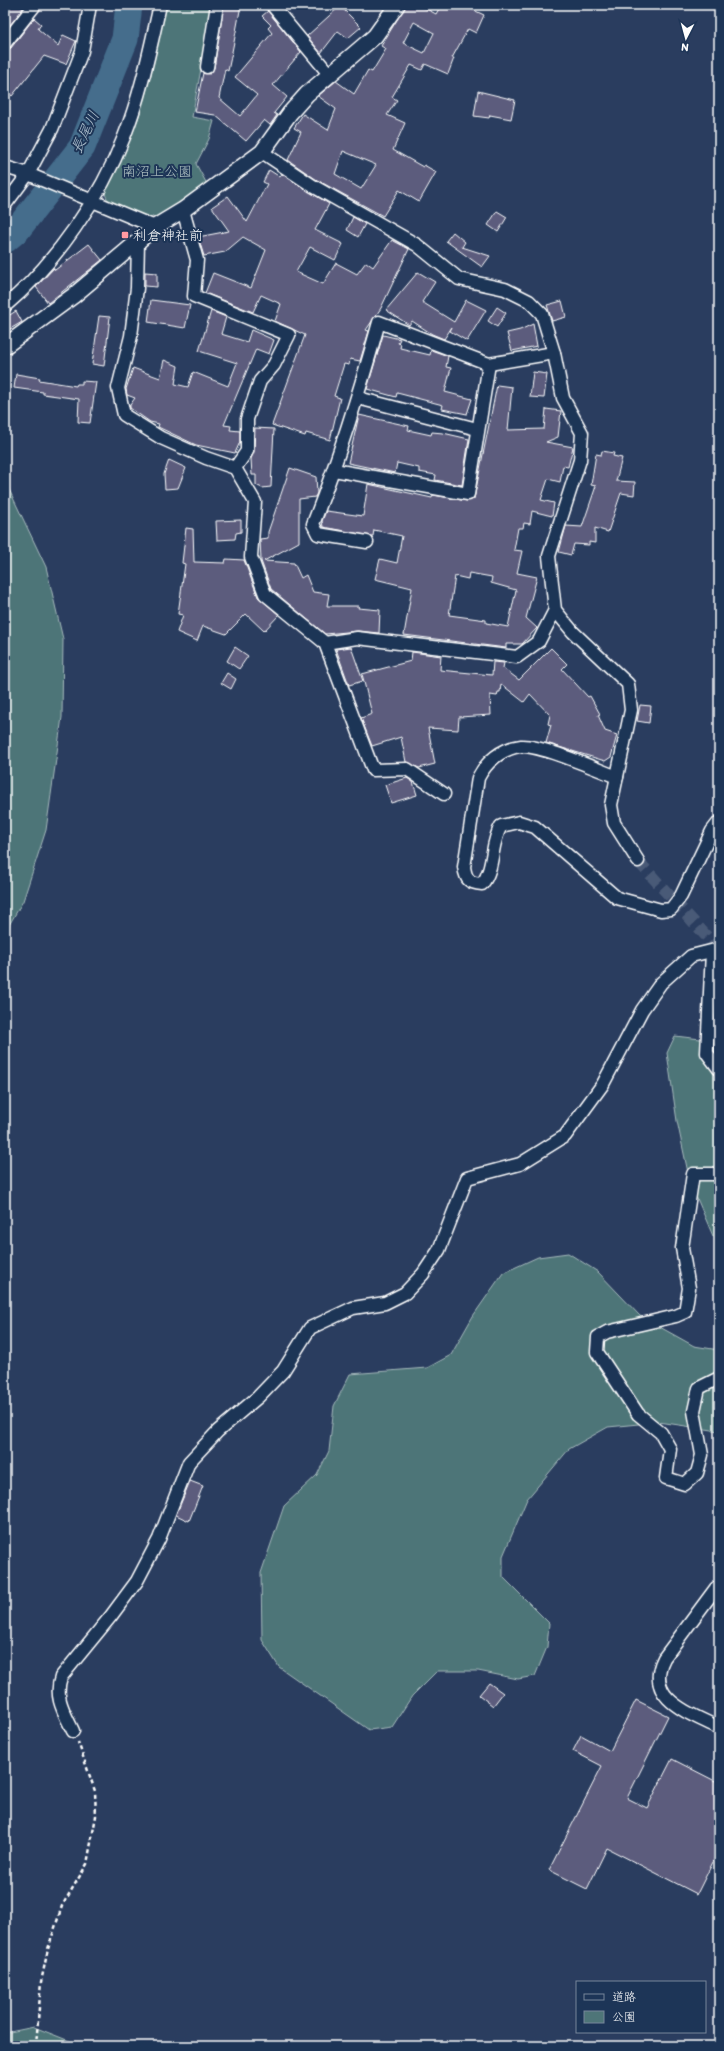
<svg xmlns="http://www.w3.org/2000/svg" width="724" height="2051" viewBox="0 0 724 2051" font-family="Itim,'Klee One',sans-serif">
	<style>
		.green { fill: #4e7578; stroke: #a6babc }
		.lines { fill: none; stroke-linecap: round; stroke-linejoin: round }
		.river { stroke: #446d8c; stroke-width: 27 }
		.building { fill: #5c5b7d; stroke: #fff; fill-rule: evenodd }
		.minor-tunnel { stroke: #4a5a77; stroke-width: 12; stroke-dasharray: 12 6; stroke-linecap: butt }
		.minor-casing { stroke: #fff; stroke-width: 15 }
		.tertiary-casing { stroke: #fff; stroke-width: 18 }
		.path { stroke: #fff; stroke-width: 2.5; stroke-dasharray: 4 3; stroke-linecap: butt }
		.minor { stroke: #1d3557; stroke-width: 12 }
		.tertiary { stroke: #1d3557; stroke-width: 15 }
		.poi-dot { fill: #ff9aa2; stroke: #1d3557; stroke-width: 1.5 }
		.labels { text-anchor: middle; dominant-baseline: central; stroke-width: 4; stroke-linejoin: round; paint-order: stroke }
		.park-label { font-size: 14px; fill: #afc1c2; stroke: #1d3557 }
		.poi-label { font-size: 14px; fill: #fff; stroke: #1d3557; text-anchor: start }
		.water-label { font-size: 15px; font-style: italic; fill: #b4c5d1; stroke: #1d3557 }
	</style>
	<rect width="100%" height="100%" fill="#2a3d5f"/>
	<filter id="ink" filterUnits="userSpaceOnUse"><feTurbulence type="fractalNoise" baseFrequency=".025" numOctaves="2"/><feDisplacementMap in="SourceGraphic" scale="8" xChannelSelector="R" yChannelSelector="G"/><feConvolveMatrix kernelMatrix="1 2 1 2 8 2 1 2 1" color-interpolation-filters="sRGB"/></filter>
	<g filter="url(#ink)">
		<g class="green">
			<path d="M163,5H213L192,117L214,121L209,139L196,164L207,184C195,192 168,216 155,217C143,217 132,212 122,207C113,204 106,202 105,192L138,119L151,74Z"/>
			<polygon points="5,481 46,567 63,639 62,717 46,830 23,901 5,932"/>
			<polygon points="675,1036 709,1040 719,1039 719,1240 713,1236 690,1182 677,1121 667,1053"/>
			<polygon points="568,1253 598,1272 640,1316 694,1346 719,1350 719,1431 659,1422 608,1427 569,1449 527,1499 503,1556 503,1577 549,1623 547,1647 535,1676 518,1679 478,1671 437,1671 412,1696 392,1727 369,1730 279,1667 262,1640 261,1573 284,1506 317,1475 329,1451 334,1406 350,1374 427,1368 451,1355 473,1316 503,1273 538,1257"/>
			<polygon points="34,2027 72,2042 74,2046 5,2046 5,2033"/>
		</g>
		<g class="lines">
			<polyline class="river" points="5,240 17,230 82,147 125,39 129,5"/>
		</g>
		<g class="building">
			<polygon points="5,5 18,5 23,9 5,31"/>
			<polygon points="224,5 241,5 234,42 228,71 225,69 219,98 240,116 257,95 235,77 272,33 268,28 271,25 262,16 268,11 301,52 273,85 287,97 274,113 277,115 270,125 264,120 246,141 215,115 195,112 203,73 210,74 214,68"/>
			<path d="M406,5H419L436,14L441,5H463L484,15L476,33L468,29L452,58H454L448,74L425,64L422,70L411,65L392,97L397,100L387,115L405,123L393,150L423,167L424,165L436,172L419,202L399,190L383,216L317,180L288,160L301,132L294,128L303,114L328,130L336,109L318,96L336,81L354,94L368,70L372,72L386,49L381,46ZM414,22L434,33L424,53L403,43ZM343,151L376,165L361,189L335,174Z"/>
			<polygon points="340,6 361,27 348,38 338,31 321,53 307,36"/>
			<polygon points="34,18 41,24 38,29 58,46 63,35 76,41 66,64 44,56 12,96 5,90 5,50 11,48"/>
			<polygon points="478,91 515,100 511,119 490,115 489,118 474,116"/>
			<polygon points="269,170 280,177 282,174 329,204 315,230 343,244 335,260 310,247 296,272 323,284 336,263 357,274 366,262 373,267 392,240 409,249 381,308 366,330 369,331 360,361 350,359 349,365 344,364 334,396 340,398 330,440 306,433 305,436 272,425 305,335 275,321 281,304 261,295 253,312 205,293 213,273 251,288 266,250 243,237 225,252 204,256 198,237 229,231 212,207 228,196 247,222 267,184 263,182"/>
			<polygon points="497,211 507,217 498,232 488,225"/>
			<polygon points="353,217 365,224 358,237 347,230"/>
			<polygon points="453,232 465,242 462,247 490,256 482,267 446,241"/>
			<polygon points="89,244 102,260 48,303 36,287 54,268 55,270"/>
			<polygon points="145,272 157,273 157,287 145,286"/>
			<polygon points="418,272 435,282 422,302 454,322 466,300 486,310 467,341 450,331 452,327 444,339 432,334 412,321 409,325 386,310"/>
			<polygon points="151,300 190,305 185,328 148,322"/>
			<polygon points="562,301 566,317 552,321 547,305"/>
			<polygon points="497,307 506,313 497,327 488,321"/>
			<polygon points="16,311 22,322 5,332 5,318"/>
			<polygon points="211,311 226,317 221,334 247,342 251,330 274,340 269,354 256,349 224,425 231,426 230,430 240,431 240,442 235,453 196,445 158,427 159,424 150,422 130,408 130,405 135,398 127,395 126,389 133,368 160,378 164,360 178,366 175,384 188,387 193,372 228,386 237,363 199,351"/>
			<polygon points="99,316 110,317 104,366 92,364"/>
			<polygon points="533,324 537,346 512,351 507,333 520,330"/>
			<polygon points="383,335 400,339 398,343 401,344 400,348 430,355 431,350 448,356 446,367 451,368 445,392 472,399 467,414 442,409 443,405 397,393 396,397 367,389"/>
			<polygon points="533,372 547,374 544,398 530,397"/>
			<polygon points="16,374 40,378 39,380 76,386 77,384 82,384 82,381 96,382 90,423 78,422 79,399 43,394 43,392 14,388"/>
			<path d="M497,385L512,387L508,430L544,429L546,409L561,411L558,437L546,442L573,447L568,467L563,466L560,482L548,479L541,500L554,503L552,516L532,511L530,524L524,523L523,528H518L514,550L522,551L517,573L537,577L526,618L537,628L522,644H506V648L404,635L412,588L375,579L380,559L397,563L402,536L374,530L373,536H371L323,527L322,521L326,511L363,516L368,484L432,498L433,495L467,501L474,499ZM469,573L492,577L491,583L516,590L508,627L486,623V620L449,615L455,576L468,579Z"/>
			<polygon points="359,415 409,426 408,430 431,435 432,432 443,433 469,439 462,485 435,480 436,475 419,472 419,468 397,463 395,473 348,463"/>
			<polygon points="255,428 274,429 271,487 262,488 256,485 256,475 252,475 251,459 254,451"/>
			<polygon points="602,451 614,453 613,456 622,458 616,481 635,482 634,495 621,493 608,532 595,528 595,543 589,542 589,545 574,544 571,555 559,552 566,526 582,527 596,486 591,485 596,454 601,455"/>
			<polygon points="169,460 186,468 178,488 165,489 164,474"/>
			<polygon points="290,468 316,477 317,493 315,497 299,499 299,542 264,561 294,563 301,578 306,575 313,592 329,594 327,606 359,606 358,608 380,610 379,633 358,631 325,634 271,589 261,561 260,539 268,538 268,532"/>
			<polygon points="241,520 241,532 236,533 235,539 217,540 216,521"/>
			<polygon points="186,528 193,529 194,562 225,563 226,559 244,560 258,597 279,615 264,631 246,614 226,634 203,626 197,641 177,632 183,615 178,614 185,564 182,563"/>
			<polygon points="235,647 248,656 239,669 227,661"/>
			<polygon points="351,647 363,681 349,685 336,649"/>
			<polygon points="551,648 567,664 562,669 588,697 590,696 600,714 598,715 605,731 617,735 611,757 605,761 546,743 551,725 548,724 550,715 530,694 524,702 501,684 500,692 498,692 497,696 490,695 491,715 459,717 458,730 428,728 435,764 419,768 406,762 401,737 372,746 361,718 372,714 362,674 411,661 412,652 441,656 440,670 460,672 492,675 493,662 504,663 503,668 519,680"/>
			<polygon points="227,673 236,679 231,689 221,683"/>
			<polygon points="640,705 651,706 649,723 637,721"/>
			<polygon points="407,778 413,782 417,795 391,803 385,785"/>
			<polygon points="190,1481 203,1486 189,1521 176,1515"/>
			<polygon points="489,1683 503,1693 493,1706 479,1695"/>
			<polygon points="636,1700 668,1716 627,1798 647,1808 672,1759 719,1783 719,1850 697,1894 607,1848 587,1889 549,1870 602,1766 573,1751 581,1735 610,1751"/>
		</g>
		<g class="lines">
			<polyline class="minor-tunnel" points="638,861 719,950"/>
			<defs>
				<g id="minor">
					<polyline points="272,5 329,74"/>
					<polyline points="5,43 35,5"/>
					<polyline points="207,67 217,5"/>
					<polyline points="262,152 313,186 417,245 459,279 505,289 529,301 542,314 554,353 563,398 582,433 580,460 549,556 555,610 573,632 628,684 631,710 611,805 614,823 638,861"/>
					<polyline points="5,167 28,174 155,227"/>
					<polyline points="5,205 28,174 52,129 82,51 90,5"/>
					<polyline points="183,210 197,260 194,296 289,335 274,365 260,381 247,419 247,451 235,468"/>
					<polyline points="138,242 137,288 131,336 118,388 124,415 161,438 206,458 235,468 255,502 251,557 265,594 325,643 357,638 517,657 539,641 555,610"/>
					<path d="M5,306C55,264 101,197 124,137C141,94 150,49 160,5"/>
					<polyline points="358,398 477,429"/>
					<polyline points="334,470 468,494 489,364"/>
					<path d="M367,542L318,534L313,524C339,458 360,390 379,322L489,364L554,353"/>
					<polyline points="325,643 373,770 407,769 444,794"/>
					<path d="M617,777C596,769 542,745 521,746C502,748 486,762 478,778L464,867C466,880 469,883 482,884C495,868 490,844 501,826L519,822L535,827L617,898L661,910L671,909L681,896L712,831L719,822"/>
					<polyline points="712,952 707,1053 719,1069"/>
					<polyline points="719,1174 693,1174 682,1248 689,1288 685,1312 676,1316 607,1332 598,1337 597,1352 638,1414 661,1433 670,1449 666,1478 685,1484 697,1473 702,1455 694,1411 699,1388 719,1378"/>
					<path d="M716,1588L664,1658C643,1699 690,1713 719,1728"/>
					<path d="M73,1731C64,1712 54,1697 61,1677L111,1616L137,1581L159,1539L189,1462L218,1431L258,1397L283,1371L310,1328L353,1308L385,1303L405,1293L423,1274L439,1250L467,1178L520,1164L565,1136L603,1084L642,1010L661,983L691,956L719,949"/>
				</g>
				<polyline id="tertiary" points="5,346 73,296 155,227 183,210 262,152 290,113 307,94 375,36 397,5"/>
			</defs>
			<use href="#minor" class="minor-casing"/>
			<use href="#tertiary" class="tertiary-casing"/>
			<polyline class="path" points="36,2046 41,1982 48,1949 62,1906 87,1864 96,1816 95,1791 78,1742"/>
			<use href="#minor" class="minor"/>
			<use href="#tertiary" class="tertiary"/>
		</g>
	</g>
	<rect class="poi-dot" x="121" y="231" width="8" height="8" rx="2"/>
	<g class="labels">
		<g class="park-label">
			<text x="157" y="171">南沼上公園</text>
		</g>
		<g class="poi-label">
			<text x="133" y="235">利倉神社前</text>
		</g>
		<g class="water-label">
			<text transform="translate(85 132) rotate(-64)">長尾川</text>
		</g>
	</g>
	<rect width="724" height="2051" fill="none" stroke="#1d3557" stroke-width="20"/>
	<rect x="10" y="10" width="704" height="2031" fill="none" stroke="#fff" stroke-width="1.5" filter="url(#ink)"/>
	<rect x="576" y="1981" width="130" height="52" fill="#1d3557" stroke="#77869a"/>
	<rect x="584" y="1994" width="20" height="6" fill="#1d3557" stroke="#77869a"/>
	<text x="612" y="2001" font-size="12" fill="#ffffff">道路</text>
	<rect x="584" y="2011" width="20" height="12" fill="#4e7578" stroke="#77869a"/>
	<text x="612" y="2021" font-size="12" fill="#ffffff">公園</text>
	<g transform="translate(686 38) rotate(186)" stroke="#1d3557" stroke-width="3" paint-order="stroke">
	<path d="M0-3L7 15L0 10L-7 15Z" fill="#ffffff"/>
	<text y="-6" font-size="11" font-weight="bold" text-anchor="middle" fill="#ffffff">N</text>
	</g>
</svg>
